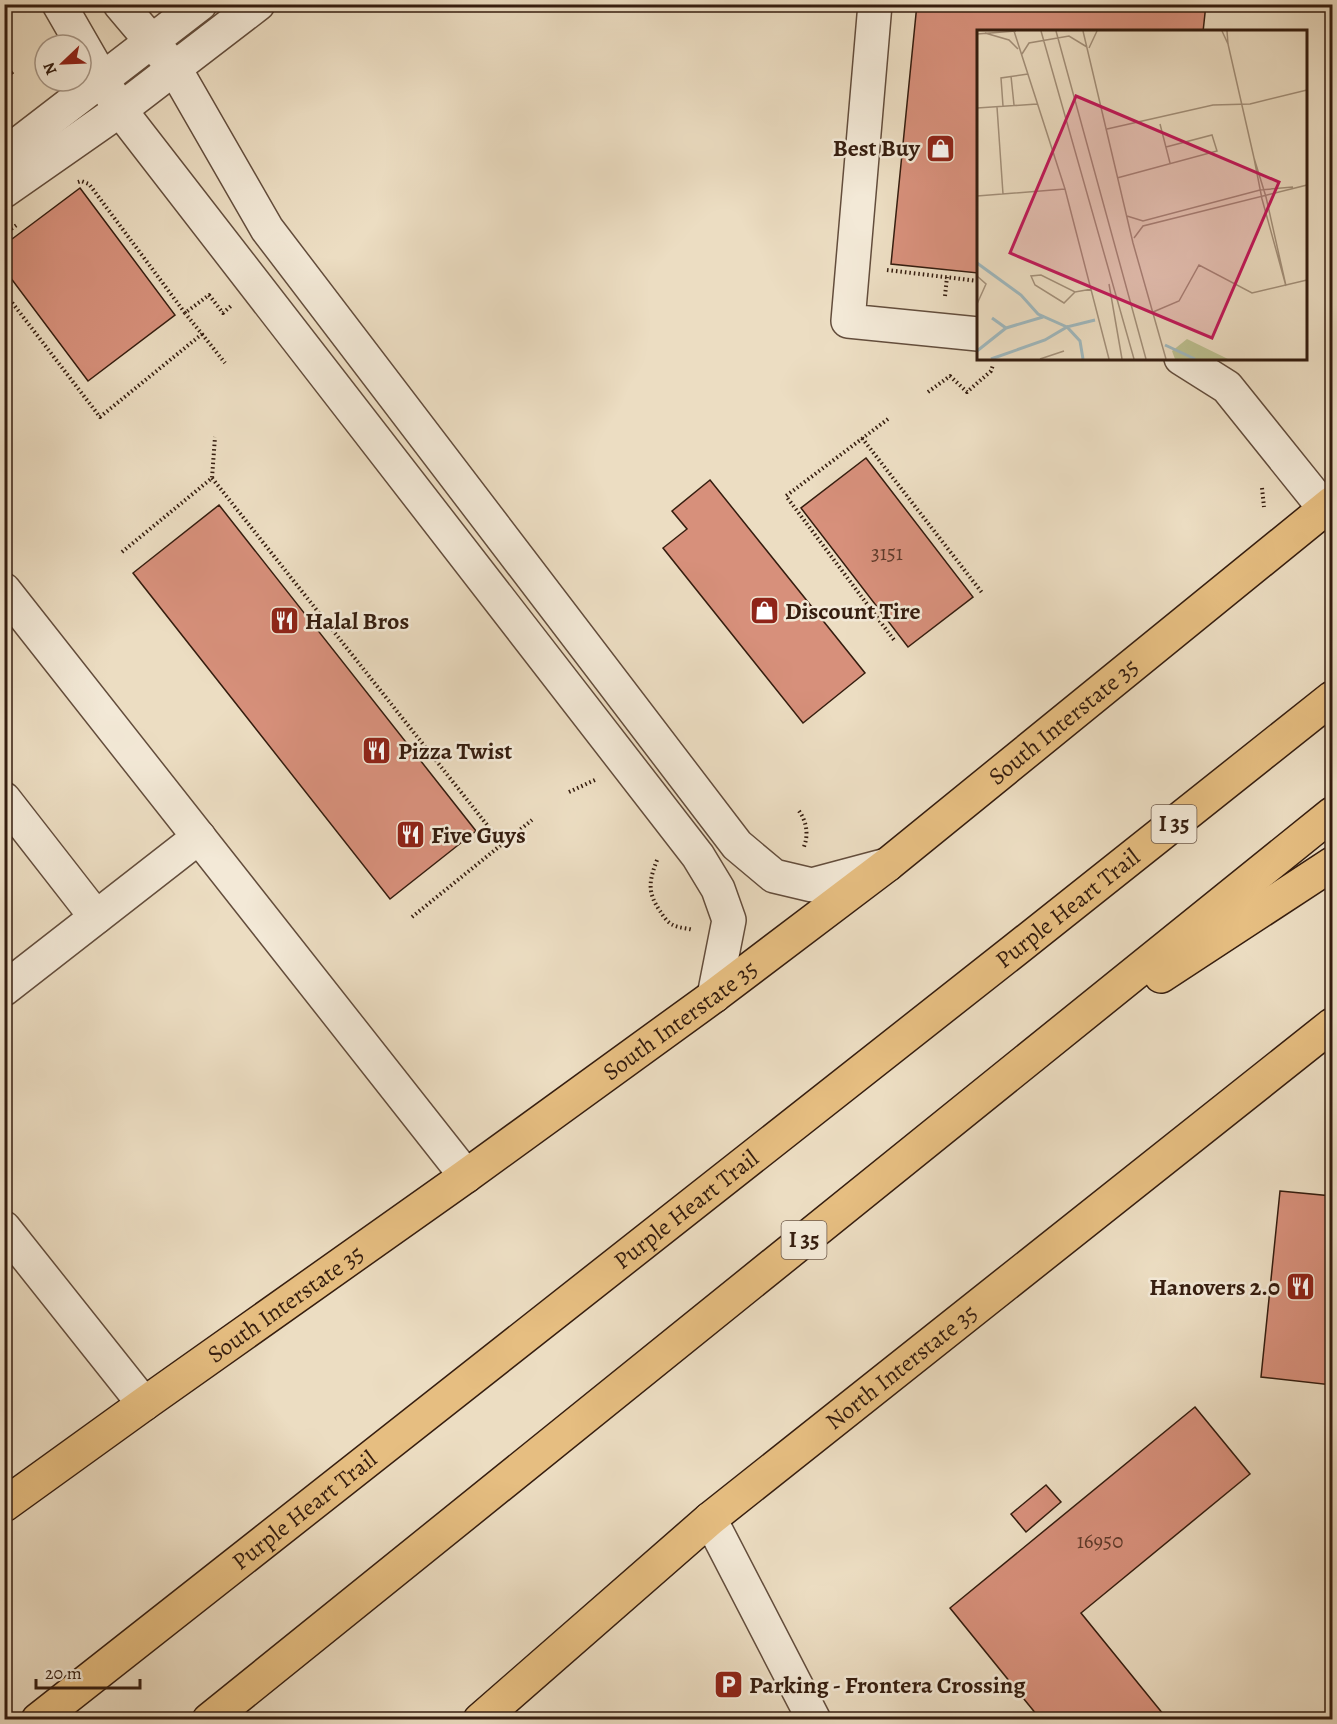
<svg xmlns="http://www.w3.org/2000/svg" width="1337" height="1724" viewBox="0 0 1337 1724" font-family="Alegreya,serif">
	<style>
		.building { fill: #d7907b; stroke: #351d0f; stroke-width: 1.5 }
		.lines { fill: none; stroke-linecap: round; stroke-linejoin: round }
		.minor-casing { stroke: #634d3c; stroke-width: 36 }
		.major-casing { stroke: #351d0f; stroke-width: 36 }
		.highway-casing { stroke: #351d0f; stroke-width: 36 }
		.path { stroke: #351d0f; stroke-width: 4; stroke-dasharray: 1.5 3; stroke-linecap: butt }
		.minor { stroke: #f3e9d7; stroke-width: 33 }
		.major { stroke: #e6be81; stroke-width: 33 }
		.highway { stroke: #e6be81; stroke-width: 33 }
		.labels { text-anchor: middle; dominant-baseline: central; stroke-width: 5; stroke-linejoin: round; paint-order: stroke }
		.number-label { font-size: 21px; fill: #5e3a2a }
		.shield { fill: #f3e9d7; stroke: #6e5a4b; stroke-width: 1.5 }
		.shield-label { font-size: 22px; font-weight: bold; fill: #351d0f }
		.poi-label { font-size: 24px; font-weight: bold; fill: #351d0f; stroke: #f3e9d7; text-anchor: start }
		.street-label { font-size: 24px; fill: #351d0f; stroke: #f3e9d7 }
		.inset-river { fill: none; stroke: #9fb8be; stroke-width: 3 }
		.inset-road { fill: none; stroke: #a3907a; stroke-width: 1.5 }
		.view { fill: #c2185b; fill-opacity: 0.15; stroke: #c2185b; stroke-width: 3 }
		.inset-edge { fill: none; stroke: #351d0f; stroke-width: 3 }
	</style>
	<rect width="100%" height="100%" fill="#ecddc2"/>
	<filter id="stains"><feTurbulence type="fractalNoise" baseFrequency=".00333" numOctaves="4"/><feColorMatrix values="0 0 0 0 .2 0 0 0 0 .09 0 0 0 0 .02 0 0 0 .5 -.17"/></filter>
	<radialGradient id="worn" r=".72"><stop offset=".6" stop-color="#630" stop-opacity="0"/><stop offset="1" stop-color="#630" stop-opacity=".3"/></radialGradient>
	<g class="building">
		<polygon points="917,4 1206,4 1203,32 978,32 978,273 891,264"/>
		<polygon points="4,61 13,73 4,80"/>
		<polygon points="80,188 175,315 88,381 4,269 4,245"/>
		<polygon points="866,458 973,597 908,647 801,508"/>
		<polygon points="710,480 865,673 803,723 663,548 687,529 672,511"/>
		<polygon points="219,505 476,831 390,899 133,573"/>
		<polygon points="1280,1191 1332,1196 1332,1385 1261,1377"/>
		<polygon points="1195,1407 1250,1474 1081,1613 1168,1720 1041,1720 950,1608"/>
		<polygon points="1046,1485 1061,1502 1026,1532 1011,1514"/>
	</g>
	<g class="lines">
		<defs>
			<g id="minor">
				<polyline points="59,4 120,110 698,856 718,889 729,920 714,996"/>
				<polyline points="120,4 175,69 267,229 737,845 774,876 812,885 887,865"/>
				<polyline points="875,4 848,321 978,334"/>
				<polyline points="4,155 200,4"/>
				<polyline points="4,191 120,110 258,4"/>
				<polyline points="1181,358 1227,387 1325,509"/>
				<polyline points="4,590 466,1176"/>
				<polyline points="4,799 96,917"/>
				<polyline points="4,989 199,837"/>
				<polyline points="4,1228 144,1404"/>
				<polyline points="710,1519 814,1720"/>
			</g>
			<g id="major">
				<path id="s1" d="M4,1505L144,1404L466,1176L714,996L887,865L1332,503"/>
				<path id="s2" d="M480,1720L710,1519L1332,1025"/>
			</g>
			<g id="highway">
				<polyline points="1161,976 1332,864"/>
				<path id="s3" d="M38,1720L1015,950L1332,698"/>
				<polyline points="209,1720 1332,814"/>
			</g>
		</defs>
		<use href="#minor" class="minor-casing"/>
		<use href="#major" class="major-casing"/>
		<use href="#highway" class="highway-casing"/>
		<g class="path">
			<polyline points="78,182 81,181 89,184 185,313 209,295 223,313 231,306"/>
			<polyline points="4,234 18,224"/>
			<polyline points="887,270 978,281"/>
			<polyline points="4,292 100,417 202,334 185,313"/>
			<polyline points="945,296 947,277"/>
			<polyline points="202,334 225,363"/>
			<polyline points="928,392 950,376 967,392 991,371 993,365"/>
			<polyline points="888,419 786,496 894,640"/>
			<polyline points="862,438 983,594"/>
			<polyline points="212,478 503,845"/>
			<polyline points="1262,488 1264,507"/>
			<polyline points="122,552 212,478 215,437"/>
			<polyline points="569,792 597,779"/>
			<path d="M799,811C807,822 809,836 803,849"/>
			<path d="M657,860C649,881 647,892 660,911C663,916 668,923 673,925C679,928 687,928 693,930"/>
			<polyline points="412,917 532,820"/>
		</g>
		<use href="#minor" class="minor"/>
		<use href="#major" class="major"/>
		<use href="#highway" class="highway"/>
	</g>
	<defs>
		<symbol id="shop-square" viewBox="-11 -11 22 22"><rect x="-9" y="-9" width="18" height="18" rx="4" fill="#8f2418" stroke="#f3e9d7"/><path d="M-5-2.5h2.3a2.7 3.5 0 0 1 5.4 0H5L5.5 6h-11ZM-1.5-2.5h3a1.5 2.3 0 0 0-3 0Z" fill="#fff"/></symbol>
		<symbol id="restaurant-square" viewBox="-11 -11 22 22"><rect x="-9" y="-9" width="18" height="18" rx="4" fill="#8f2418" stroke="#f3e9d7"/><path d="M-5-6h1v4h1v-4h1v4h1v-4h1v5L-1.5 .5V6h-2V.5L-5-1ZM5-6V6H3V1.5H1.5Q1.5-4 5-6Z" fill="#fff"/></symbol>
		<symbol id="parking-square" viewBox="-11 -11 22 22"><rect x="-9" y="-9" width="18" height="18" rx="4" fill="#8f2418" stroke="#f3e9d7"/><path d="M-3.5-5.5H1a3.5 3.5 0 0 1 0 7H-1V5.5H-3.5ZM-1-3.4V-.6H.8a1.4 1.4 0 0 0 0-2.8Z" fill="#fff"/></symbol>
	</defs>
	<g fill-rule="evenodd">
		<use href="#shop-square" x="924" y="132" width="33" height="33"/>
		<use href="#shop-square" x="748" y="594" width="33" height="33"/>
		<use href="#restaurant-square" x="268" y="604" width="33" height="33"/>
		<use href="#restaurant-square" x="360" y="734" width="33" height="33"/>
		<use href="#restaurant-square" x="394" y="818" width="33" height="33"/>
		<use href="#restaurant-square" x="1284" y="1270" width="33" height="33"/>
		<use href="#parking-square" x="712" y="1668" width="33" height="33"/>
	</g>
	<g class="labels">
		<g class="number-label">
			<text x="887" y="553">3151</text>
			<text x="1100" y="1541">16950</text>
		</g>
		<g class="shield">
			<rect x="1151.5" y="805" width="45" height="38" rx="4.5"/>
			<rect x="781.5" y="1221" width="45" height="38" rx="4.5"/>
		</g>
		<g class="shield-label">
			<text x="1174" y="824">I 35</text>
			<text x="804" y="1240">I 35</text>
		</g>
		<g class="poi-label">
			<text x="920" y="148" text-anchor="end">Best Buy</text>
			<text x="785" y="611">Discount Tire</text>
			<text x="305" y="621">Halal Bros</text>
			<text x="398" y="751">Pizza Twist</text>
			<text x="431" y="835">Five Guys</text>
			<text x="1280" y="1287" text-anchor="end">Hanovers 2.0</text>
			<text x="749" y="1685">Parking - Frontera Crossing</text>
		</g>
		<g class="street-label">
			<text stroke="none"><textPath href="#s1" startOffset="1318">South Interstate 35</textPath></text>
			<text stroke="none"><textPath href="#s3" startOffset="1311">Purple Heart Trail</textPath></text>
			<text stroke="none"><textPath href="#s1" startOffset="832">South Interstate 35</textPath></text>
			<text stroke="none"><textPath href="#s3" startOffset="825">Purple Heart Trail</textPath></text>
			<text stroke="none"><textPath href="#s1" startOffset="346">South Interstate 35</textPath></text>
			<text stroke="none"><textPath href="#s2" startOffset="550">North Interstate 35</textPath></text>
			<text stroke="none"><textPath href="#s3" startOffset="339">Purple Heart Trail</textPath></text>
		</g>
	</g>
	<g transform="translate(977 30)">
		<rect width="330" height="330" fill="#ecddc2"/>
		<path d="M210,309L251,329H198L195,321Z" fill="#bcc090"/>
		<path class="inset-river" d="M0,233L44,265L61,284L90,297L118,290M15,288L29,298L66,287M188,315L218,329M0,321L29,298M14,329L68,310L90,297L103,311L106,329"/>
		<path class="inset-road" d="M37,1L88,159L132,329M64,1L157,329M79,1L169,329M106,1L156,213L189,329M245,1L251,14L250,1M8,3L32,10L41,19M0,4L39,1M251,14L277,128M112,18L120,1M45,24L52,13L92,6L110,17M34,46L37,75M26,76L24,48L51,44M20,77L26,164M0,78L60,74M183,94L193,133M130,99L236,75L273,74L330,60M277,128L289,167L309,256L285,169ZM140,148L240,121L235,105L189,117M0,166L88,159M150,186L166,191L283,160L316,157M157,208L166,196L330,155M0,246L9,254L0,274M132,254L145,329M98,262L87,273L58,255L54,246L64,245L98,262L115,259M176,282L202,271L222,235L275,263L330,250M63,329L87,321"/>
		<path class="view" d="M99,66L302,152L235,308L33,223Z"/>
		<rect width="330" height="330" class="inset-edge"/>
	</g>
	<rect width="1337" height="1724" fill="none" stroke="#ecddc2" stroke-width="24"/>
	<rect x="6" y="6" width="1325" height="1712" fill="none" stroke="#351d0f" stroke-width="3"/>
	<rect x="12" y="12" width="1313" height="1700" fill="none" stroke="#351d0f" stroke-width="1.5"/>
	<g transform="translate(63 63) rotate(247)"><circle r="28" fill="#f3e9d7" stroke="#a79787" stroke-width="1.5"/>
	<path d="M0-4.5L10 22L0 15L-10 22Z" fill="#8f2418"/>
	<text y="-9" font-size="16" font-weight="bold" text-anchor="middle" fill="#351d0f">N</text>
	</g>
	<path d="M36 1679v9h104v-9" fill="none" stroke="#351d0f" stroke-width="3"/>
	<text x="45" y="1679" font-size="18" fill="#351d0f" stroke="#f3e9d7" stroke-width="4.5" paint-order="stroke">20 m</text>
	<rect width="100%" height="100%" filter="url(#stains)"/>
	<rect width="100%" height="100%" fill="url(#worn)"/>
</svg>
